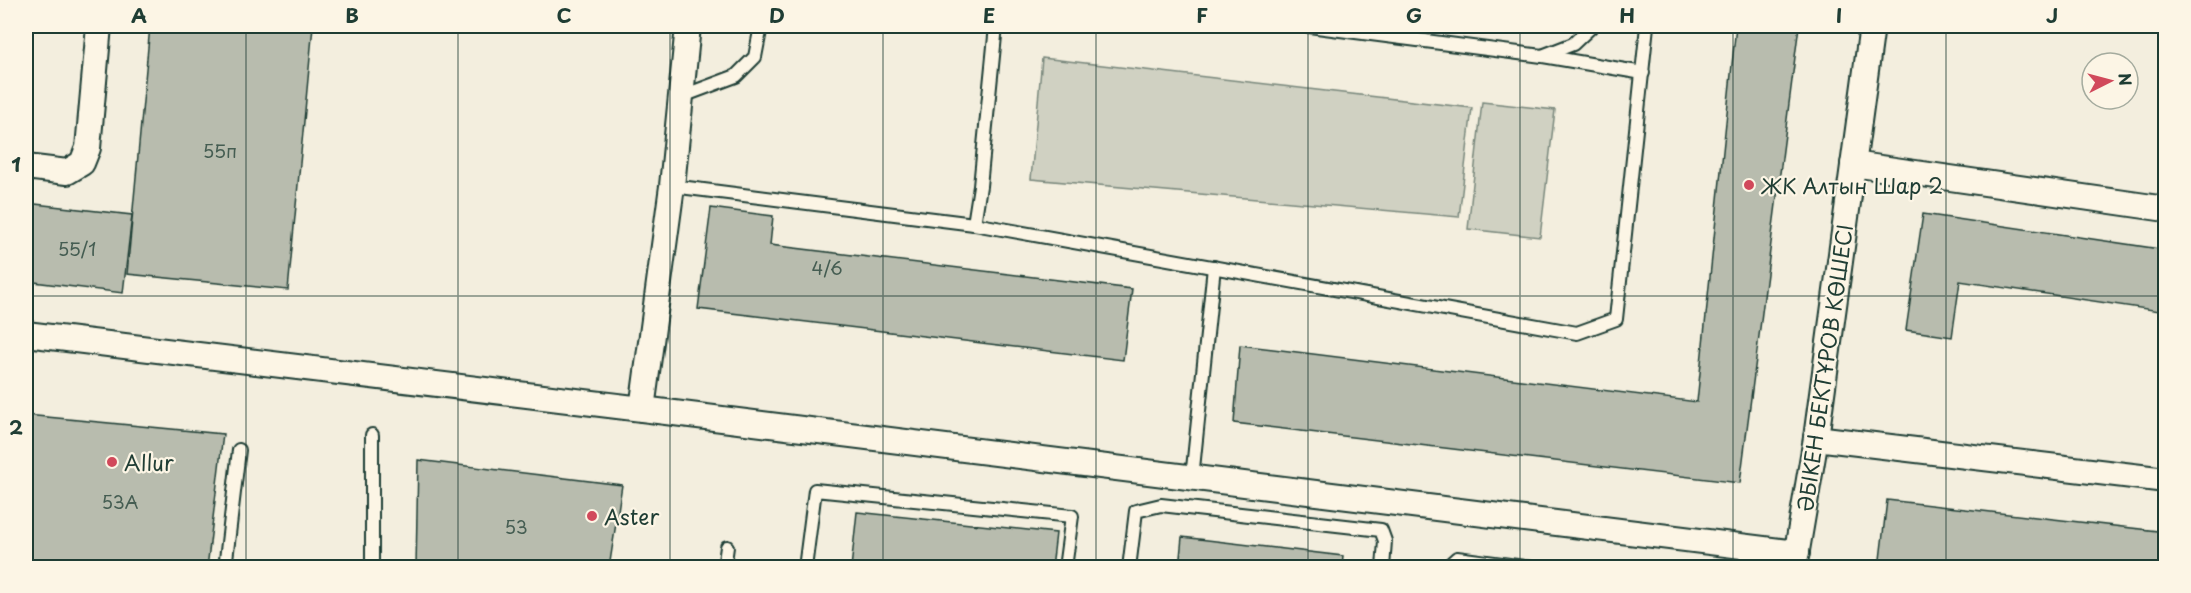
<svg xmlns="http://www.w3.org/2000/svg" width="2191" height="593" viewBox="0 0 2191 593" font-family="'Playpen Sans',sans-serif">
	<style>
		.green { fill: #d0d1c2; stroke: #78877b; stroke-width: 1.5 }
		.building { fill: #b8bcae; stroke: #1f3d34; stroke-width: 1.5 }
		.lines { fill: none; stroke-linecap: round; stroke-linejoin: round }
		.service-casing { stroke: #1f3d34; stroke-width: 16 }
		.minor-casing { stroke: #1f3d34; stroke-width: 28 }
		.service { stroke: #fcf5e5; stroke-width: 12 }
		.minor { stroke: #fcf5e5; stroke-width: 24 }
		.grid { fill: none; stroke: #1f3d34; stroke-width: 1.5; stroke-opacity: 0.55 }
		.poi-dot { fill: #d1495b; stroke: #fcf5e5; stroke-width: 2 }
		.labels { text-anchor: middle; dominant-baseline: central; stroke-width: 4.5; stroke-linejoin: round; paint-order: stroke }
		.number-label { font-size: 18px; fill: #455d52 }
		.poi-label { font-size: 21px; fill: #1f3d34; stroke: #fcf5e5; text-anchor: start }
		.street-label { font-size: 21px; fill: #1f3d34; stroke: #fcf5e5 }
		.neatline { fill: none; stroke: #1f3d34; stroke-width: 2 }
		.grid-label { font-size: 20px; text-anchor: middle; font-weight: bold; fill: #1f3d34 }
	</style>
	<rect width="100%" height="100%" fill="#f3eede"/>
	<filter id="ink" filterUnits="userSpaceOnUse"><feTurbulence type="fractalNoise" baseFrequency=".0167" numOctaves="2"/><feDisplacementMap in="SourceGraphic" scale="12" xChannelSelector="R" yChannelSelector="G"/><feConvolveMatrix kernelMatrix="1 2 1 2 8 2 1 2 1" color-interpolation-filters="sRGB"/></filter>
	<g filter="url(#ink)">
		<g class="green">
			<polygon points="1042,58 1472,108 1459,217 1031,179"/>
			<polygon points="1482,102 1555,110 1540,237 1468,229"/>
		</g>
		<g class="building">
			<polygon points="150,26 313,26 288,290 127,274"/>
			<polygon points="1736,26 1799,26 1740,483 1234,423 1240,345 1697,402"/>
			<polygon points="26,203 132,215 123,293 26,281"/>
			<polygon points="711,208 773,216 770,245 1132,289 1123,360 698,309"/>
			<polygon points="1923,214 2166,250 2166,312 1960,281 1952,337 1906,330"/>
			<polygon points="26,415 223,434 207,568 26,568"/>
			<polygon points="418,460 622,485 609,568 416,568"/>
			<polygon points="1887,500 2166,532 2166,568 1879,568"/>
			<polygon points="857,512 1056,533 1052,568 851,568"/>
			<polygon points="1182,537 1343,556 1342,568 1179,568"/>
		</g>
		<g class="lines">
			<defs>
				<g id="service">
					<polyline points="1309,26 1542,56 1573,44 1592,26"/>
					<polyline points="1543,56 1643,73"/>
					<polyline points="680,97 736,76 755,57 761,26"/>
					<polyline points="672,186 974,224 980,186 996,26"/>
					<polyline points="974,224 1577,333 1616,319 1647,26"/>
					<polyline points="1192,478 1214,267"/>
					<polyline points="225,568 239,450"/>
					<polyline points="372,568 372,435"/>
					<polyline points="724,568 727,547"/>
					<polyline points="805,568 815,490 1072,516 1065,568"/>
					<polyline points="1129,568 1136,511 1161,505 1381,530 1385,541 1383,568"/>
					<polyline points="1446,568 1457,558 1532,568"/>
				</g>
				<g id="minor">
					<polyline points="1853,164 2166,209"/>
					<polyline points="26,167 67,172 82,163 88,148 99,26"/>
					<polyline points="26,334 642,409 672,186 688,26"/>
					<polyline points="642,409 1797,553"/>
					<polyline points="1816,438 2166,480"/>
					<polyline points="1794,568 1816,438 1872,26"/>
				</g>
			</defs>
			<use href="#service" class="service-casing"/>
			<use href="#minor" class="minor-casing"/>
			<use href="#service" class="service"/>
			<use href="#minor" class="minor"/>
		</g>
	</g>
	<path class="grid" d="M246,26V568M458,26V568M670,26V568M883,26V568M1096,26V568M1308,26V568M1520,26V568M1733,26V568M1946,26V568M26,296H2166"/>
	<g class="poi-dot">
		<circle cx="1749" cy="185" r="6"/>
		<circle cx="112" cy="462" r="6"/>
		<circle cx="592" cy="516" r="6"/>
	</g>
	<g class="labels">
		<g class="number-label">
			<text x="220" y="150">55п</text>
			<text x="77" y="248">55/1</text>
			<text x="827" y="267">4/6</text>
			<text x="120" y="501">53А</text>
			<text x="516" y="526">53</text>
		</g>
		<g class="poi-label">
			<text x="1761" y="185">ЖК Алтын Шар 2</text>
			<text x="124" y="462">Allur</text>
			<text x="604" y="516">Aster</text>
		</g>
		<g class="street-label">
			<text transform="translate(1824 368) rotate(-82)">ӘБІКЕН БЕКТҰРОВ КӨШЕСІ</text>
		</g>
	</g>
	<rect width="2191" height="593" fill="none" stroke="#fcf5e5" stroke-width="66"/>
	<g transform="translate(2110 81) rotate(84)"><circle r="28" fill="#fcf5e5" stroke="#a4ab9e" stroke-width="1.5"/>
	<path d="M0-4.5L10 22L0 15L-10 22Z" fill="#d1495b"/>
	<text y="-9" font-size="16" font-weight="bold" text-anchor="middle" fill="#1f3d34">N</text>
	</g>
	<rect x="33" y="33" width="2125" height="527" class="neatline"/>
	<g class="grid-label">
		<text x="139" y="23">A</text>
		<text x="352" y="23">B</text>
		<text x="564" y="23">C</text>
		<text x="777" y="23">D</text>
		<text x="989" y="23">E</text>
		<text x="1202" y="23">F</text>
		<text x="1414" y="23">G</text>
		<text x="1627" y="23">H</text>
		<text x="1839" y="23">I</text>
		<text x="2052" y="23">J</text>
		<text x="16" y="172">1</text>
		<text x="16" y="435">2</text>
	</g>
</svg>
